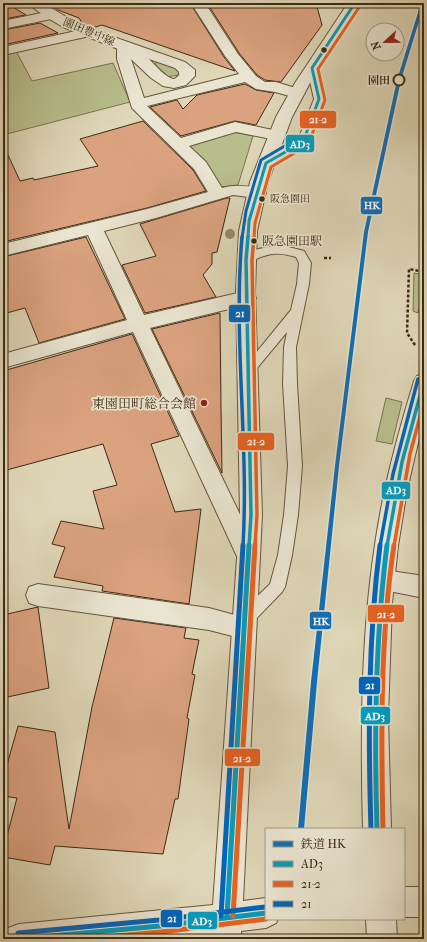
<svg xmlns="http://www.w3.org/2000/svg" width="427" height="942" viewBox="0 0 427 942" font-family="'IM FELL French Canon','Noto Serif JP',serif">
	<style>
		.green { fill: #b7bd8b; stroke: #7a744e }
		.building { fill: #dba27f; stroke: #3c2b12 }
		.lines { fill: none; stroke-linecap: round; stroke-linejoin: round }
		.service-casing { stroke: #65563c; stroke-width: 2 }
		.minor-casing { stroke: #65563c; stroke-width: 2 }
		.tertiary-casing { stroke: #65563c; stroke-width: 2 }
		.path { stroke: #3c2b12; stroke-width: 2.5; stroke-dasharray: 3 2; stroke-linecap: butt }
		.service { fill: #eae5d1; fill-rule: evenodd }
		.minor { fill: #eae5d1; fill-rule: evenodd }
		.tertiary { fill: #eae5d1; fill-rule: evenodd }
		.bus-1-far2-casing { stroke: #eae5d1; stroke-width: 5 }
		.bus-1-far1-casing { stroke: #eae5d1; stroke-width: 6 }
		.bus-1-casing { stroke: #eae5d1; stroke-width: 8 }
		.bus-2-far2-casing { stroke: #eae5d1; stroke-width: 5 }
		.bus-2-far1-casing { stroke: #eae5d1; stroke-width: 6 }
		.bus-2-casing { stroke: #eae5d1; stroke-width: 8 }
		.bus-3-far2-casing { stroke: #eae5d1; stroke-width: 5 }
		.bus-3-far1-casing { stroke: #eae5d1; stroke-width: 6 }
		.bus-3-casing { stroke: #eae5d1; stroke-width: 8 }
		.bus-1-far2 { stroke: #069cbb; stroke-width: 3 }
		.bus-1-far1 { stroke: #069cbb; stroke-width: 3.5 }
		.bus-1 { stroke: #069cbb; stroke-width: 5 }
		.bus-2-far2 { stroke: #e96221; stroke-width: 3 }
		.bus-2-far1 { stroke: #e96221; stroke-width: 3.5 }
		.bus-2 { stroke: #e96221; stroke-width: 5 }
		.bus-3-far2 { stroke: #0065bd; stroke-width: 3 }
		.bus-3-far1 { stroke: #0065bd; stroke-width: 3.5 }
		.bus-3 { stroke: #0065bd; stroke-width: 5 }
		.rail-1-casing { stroke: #eae5d1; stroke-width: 3 }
		.rail-1 { fill: #0d6fb8; fill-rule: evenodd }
		.tree { fill: #93886a }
		.bus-dot { fill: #3c2b12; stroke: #eae5d1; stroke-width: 1.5 }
		.stop-dot { fill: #eae5d1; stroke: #3c2b12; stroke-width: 2 }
		.poi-dot { fill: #8f2418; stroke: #eae5d1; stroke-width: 1.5 }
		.labels { text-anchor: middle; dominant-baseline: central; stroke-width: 3.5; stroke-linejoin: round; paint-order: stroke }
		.far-bus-label { font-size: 10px; fill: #3c2b12; stroke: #eae5d1; text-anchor: start }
		.far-street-label { font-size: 11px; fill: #3c2b12; stroke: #eae5d1 }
		.far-stop-label { font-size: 11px; font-weight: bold; fill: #3c2b12; stroke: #eae5d1; text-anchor: end }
		.bus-label { font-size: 12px; fill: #3c2b12; stroke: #eae5d1; text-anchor: start }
		.poi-label { font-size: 13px; fill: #3c2b12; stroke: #eae5d1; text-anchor: end }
		.line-badge { stroke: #eae5d1; stroke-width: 1.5 }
		.badge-label { font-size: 11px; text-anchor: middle; font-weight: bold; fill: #fff }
	</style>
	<rect width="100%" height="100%" fill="#dfd7b8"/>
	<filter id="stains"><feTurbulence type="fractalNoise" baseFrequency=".005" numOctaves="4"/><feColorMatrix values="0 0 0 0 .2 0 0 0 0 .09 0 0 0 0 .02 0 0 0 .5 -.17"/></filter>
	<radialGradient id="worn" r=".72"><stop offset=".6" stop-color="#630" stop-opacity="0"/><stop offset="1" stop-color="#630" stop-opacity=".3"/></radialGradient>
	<g class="green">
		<polygon points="16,51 32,81 113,63 130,102 3,135 3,54"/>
		<polygon points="159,62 175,67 179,72 178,75 167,77 157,68 155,63"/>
		<polygon points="234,132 253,136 238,185 219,187 186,146"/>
		<polygon points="414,273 424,275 424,290 418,313 413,311"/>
		<polygon points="386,398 402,402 392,444 376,441"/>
	</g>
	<g class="building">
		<polygon points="48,3 190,3 224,57 235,71 102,25 92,28 82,23 79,18 58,10"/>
		<polygon points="207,3 316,3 322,25 281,82 265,80 257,75 239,53"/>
		<polygon points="13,7 26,15 3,19 3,9"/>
		<polygon points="40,23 58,33 3,45 3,30"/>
		<polygon points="245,84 256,90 274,93 256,125 235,121 181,136 150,107 177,100 183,109 197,95"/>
		<polygon points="143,121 193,170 206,191 147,208 3,242 3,144 20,181 33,178 34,180 98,166 80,139"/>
		<polygon points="227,198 230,198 217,252 212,253 212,264 203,275 216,297 145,313 122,265 156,256 140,224"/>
		<polygon points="86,237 125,319 39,343 25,308 3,314 3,257"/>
		<polygon points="220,313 221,408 222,473 152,329"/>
		<polygon points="132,334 179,436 151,444 175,512 201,509 189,604 102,591 103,586 54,577 65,547 52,544 61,521 104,529 93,491 117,485 103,444 3,471 3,371"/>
		<polygon points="38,607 49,688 3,698 3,615"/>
		<polygon points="114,618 186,628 184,638 199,640 192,674 195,675 187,718 189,719 178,799 175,799 163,854 55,846 50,865 3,857 3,851 17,798 3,796 3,779 18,726 55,732 69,829 92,707"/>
	</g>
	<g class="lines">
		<defs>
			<g id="service">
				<polygon points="312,65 317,68 324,99 308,142 270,165 262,165 261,163 262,161 298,140 314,99 307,68"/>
				<path d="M281,245L304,251L311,263L309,284L296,347L297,384L302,466L298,515L292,555L285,587L282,592L251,624L245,626L239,624L237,619L239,614L270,584L278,555L284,515L288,466L283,384L284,347L287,332L253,373L248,375L243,373L242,370L291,310L297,284L299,263L296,257C285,254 275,252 264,256C256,258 250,264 242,262L240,259C246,249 270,247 281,245Z"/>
			</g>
			<g id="minor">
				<polygon points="3,3 15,3 13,6 3,8"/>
				<path d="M191,3H205L238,54L256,76L265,82H276L302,90L305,93L302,96L297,98L275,92L256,89L245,82L147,106L181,138L235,122L282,132L284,135L282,138L276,140L236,132L189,146L206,162L222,188C236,184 250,186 263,189L266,193L263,197L257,198L233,195L156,218L104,231L144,315L246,291L253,293L256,298L253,303L246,305L150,328L260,556L256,563L248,566L240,563L133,332L3,368V354L127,320L88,235L3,256V244L147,209L208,192L194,169L132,108L117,59V47L119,44L124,43L129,44L131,47V59L144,98L239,74L225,56Z"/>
				<polygon points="51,11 56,12 58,15 56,18 3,29 3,21"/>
				<polygon points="85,29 90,30 92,33 90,36 3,55 3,47"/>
				<polygon points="384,570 424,576 424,598 384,590 376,587 372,580 376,573"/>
				<polygon points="38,584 209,608 253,620 256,628 253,636 244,639 209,630 38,606 29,603 26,595 29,587"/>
				<polygon points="366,919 396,919 397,939 367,939"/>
			</g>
			<g id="tertiary">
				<path d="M27,3H43L73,21L91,29L185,62L195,70V76L186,85L174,88L163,86L151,78L132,60L118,49L63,27L46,17ZM149,59L175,68L179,72V75C178,76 175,79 174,79C167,79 154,64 149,59Z"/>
				<polygon points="348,3 362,3 310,83 292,117 268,182 257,231 255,291 262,515 243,901 266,898 266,919 278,919 276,923 266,928 241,931 241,939 211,939 211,935 175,939 4,939 8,928 19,924 213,905 240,515 236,291 239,231 250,182 276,117 295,83"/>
				<path d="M424,373V417L407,490L398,546L392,603L388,717L391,829H363C360,716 361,601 385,489C393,452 403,417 414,381L417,376Z"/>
				<rect x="404" y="887" width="20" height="30"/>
			</g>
		</defs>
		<use href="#service" class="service-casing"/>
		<use href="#minor" class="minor-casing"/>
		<use href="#tertiary" class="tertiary-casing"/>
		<g class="path">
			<polyline points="324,258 331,258"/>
			<polyline points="415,345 407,333 409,269 424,272"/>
		</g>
		<use href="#service" class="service"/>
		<use href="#minor" class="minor"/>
		<use href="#tertiary" class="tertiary"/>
		<defs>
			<polyline id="bus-1-far2" points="248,238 249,221 266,163 303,142 319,99 312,68 355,3"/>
			<g id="bus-1-far1">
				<polyline points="248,237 246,260 251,515 249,546"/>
				<polyline points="387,546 402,462 424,381"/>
			</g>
			<g id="bus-1">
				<path d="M377,829C374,734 375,639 387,545"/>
				<polyline points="227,916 249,545"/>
				<polyline points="19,939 160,926 266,913"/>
			</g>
			<polyline id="bus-2-far2" points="254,238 255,223 271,167 308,145 325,100 318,69 360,6"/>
			<g id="bus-2-far1">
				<polyline points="254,237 252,260 257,515 255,546"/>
				<polyline points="394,546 410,454 424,402"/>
			</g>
			<g id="bus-2">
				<path d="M383,829C381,734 380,639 394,545"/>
				<polyline points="233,916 255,545"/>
				<polyline points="84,939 161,932 266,919"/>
			</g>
			<polyline id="bus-3-far2" points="242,238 246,211 261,160 300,137"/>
			<g id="bus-3-far1">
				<path d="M242,237C233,340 249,443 243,546"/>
				<polyline points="380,546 393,474 418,379"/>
			</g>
			<g id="bus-3">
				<path d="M371,829C368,734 368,639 380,545"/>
				<polyline points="221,916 243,545"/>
				<polyline points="18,933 159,920 265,907"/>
			</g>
		</defs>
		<use href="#bus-1-far2" class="bus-1-far2-casing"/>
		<use href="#bus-1-far1" class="bus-1-far1-casing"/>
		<use href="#bus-1" class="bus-1-casing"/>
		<use href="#bus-2-far2" class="bus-2-far2-casing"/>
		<use href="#bus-2-far1" class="bus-2-far1-casing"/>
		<use href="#bus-2" class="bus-2-casing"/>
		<use href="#bus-3-far2" class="bus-3-far2-casing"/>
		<use href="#bus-3-far1" class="bus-3-far1-casing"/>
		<use href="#bus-3" class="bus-3-casing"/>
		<use href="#bus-1-far2" class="bus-1-far2"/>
		<use href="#bus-1-far1" class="bus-1-far1"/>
		<use href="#bus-1" class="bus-1"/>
		<use href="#bus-2-far2" class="bus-2-far2"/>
		<use href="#bus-2-far1" class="bus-2-far1"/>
		<use href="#bus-2" class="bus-2"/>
		<use href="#bus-3-far2" class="bus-3-far2"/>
		<use href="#bus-3-far1" class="bus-3-far1"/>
		<use href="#bus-3" class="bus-3"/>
		<defs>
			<polygon id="rail-1" points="421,3 424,3 424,5 401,80 368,232 339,466 317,682 304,829 298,829 311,682 335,466 364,232 397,80"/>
		</defs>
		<use href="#rail-1" class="rail-1-casing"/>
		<use href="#rail-1" class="rail-1"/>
	</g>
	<circle class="tree" cx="230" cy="234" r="5"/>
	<g class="bus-dot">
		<circle cx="324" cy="50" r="3.5"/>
		<circle cx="262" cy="199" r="3.5"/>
		<circle cx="254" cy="241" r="3.5"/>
	</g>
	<circle class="stop-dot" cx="399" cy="80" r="5.5"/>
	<circle class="poi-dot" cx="204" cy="403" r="4"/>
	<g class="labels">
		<g class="far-bus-label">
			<text x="270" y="199">阪急園田</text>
		</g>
		<g class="far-street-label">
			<text transform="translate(89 32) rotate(23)">園田豊中線</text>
		</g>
		<g class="far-stop-label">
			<text x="390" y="80">園田</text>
		</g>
		<g class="bus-label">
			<text x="262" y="241">阪急園田駅</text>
		</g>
		<g class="poi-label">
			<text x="196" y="403">東園田町総合会館</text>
		</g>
	</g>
	<g class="line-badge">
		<rect x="299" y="110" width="38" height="19" rx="4" fill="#e96221"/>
		<rect x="285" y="134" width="30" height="19" rx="4" fill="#069cbb"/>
		<rect x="360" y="196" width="23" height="19" rx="4" fill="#0d6fb8"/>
		<rect x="228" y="304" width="23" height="19" rx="4" fill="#0065bd"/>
		<rect x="237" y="432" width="38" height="19" rx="4" fill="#e96221"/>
		<rect x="381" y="481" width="30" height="19" rx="4" fill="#069cbb"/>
		<rect x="367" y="604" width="38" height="19" rx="4" fill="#e96221"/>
		<rect x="309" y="611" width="23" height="19" rx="4" fill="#0d6fb8"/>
		<rect x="358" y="676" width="23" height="19" rx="4" fill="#0065bd"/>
		<rect x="360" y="706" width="31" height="19" rx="4" fill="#069cbb"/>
		<rect x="224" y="748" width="37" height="19" rx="4" fill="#e96221"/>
		<rect x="160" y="909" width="23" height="19" rx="4" fill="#0065bd"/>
		<rect x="187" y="911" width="31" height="19" rx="4" fill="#069cbb"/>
	</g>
	<g class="badge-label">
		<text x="318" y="123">21-2</text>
		<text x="300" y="148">AD3</text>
		<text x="372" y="209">HK</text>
		<text x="240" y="317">21</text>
		<text x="256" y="445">21-2</text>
		<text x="396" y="494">AD3</text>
		<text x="386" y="618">21-2</text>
		<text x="321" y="625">HK</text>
		<text x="370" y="689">21</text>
		<text x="375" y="720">AD3</text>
		<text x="242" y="762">21-2</text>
		<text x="172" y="922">21</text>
		<text x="202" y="925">AD3</text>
	</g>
	<rect width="427" height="942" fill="none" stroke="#dfd7b8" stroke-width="16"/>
	<rect x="4" y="4" width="419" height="934" fill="none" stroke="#3c2b12" stroke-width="2"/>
	<rect x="8" y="8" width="411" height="926" fill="none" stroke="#3c2b12"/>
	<rect x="265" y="828" width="140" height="92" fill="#eae5d1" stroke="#a49b85"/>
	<rect x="273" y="841" width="20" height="6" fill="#0d6fb8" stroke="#a49b85"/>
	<text x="301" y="848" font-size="12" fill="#3c2b12">鉄道 HK</text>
	<rect x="273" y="861" width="20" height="6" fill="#069cbb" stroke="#a49b85"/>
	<text x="301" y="868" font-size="12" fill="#3c2b12">AD3</text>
	<rect x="273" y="881" width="20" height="6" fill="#e96221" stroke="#a49b85"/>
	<text x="301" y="888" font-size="12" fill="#3c2b12">21-2</text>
	<rect x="273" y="901" width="20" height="6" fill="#0065bd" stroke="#a49b85"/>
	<text x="301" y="908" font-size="12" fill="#3c2b12">21</text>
	<g transform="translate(385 42) rotate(248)"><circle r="19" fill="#eae5d1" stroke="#a49b85"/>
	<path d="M0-3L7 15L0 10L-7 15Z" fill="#8f2418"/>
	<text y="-6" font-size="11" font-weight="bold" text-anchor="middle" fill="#3c2b12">N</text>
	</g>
	<rect width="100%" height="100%" filter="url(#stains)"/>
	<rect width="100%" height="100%" fill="url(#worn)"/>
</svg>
